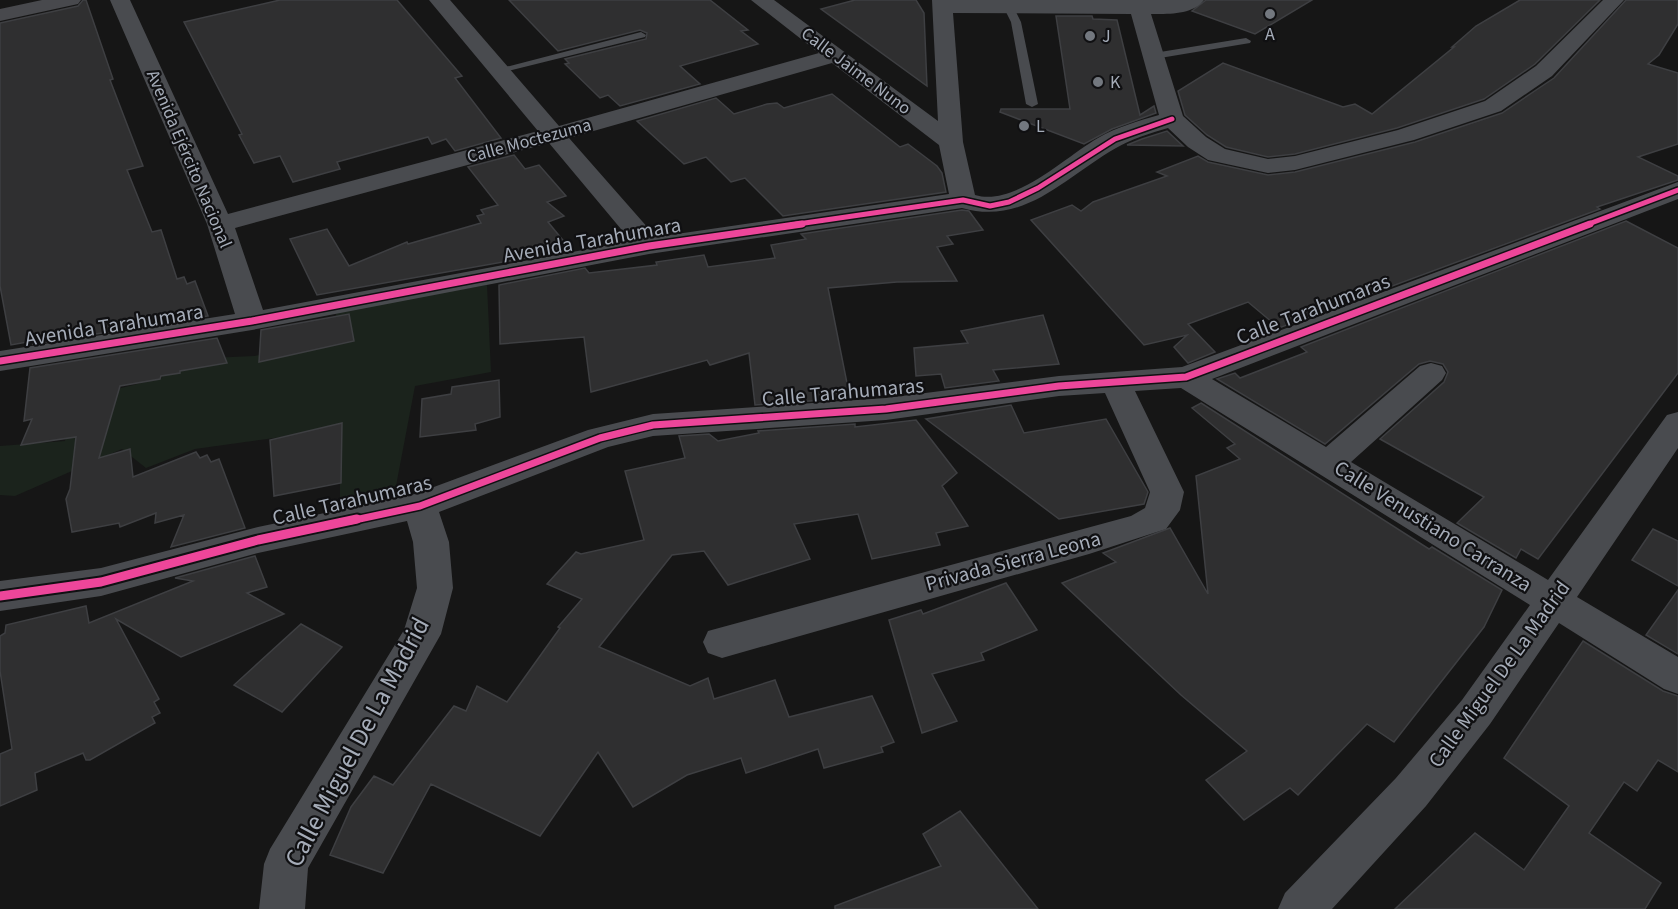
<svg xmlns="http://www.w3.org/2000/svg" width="1678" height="909" viewBox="0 0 1678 909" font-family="'Source Sans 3',sans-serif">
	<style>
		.green { fill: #1b231c }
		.building { fill: #2f2f30; stroke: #3e3f42; stroke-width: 1.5 }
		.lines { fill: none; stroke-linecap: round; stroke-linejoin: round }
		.lane { fill: #494b4f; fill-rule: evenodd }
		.street { fill: #494b4f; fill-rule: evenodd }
		.secondary { fill: #48494d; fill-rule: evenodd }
		.cycleway-far2-casing { stroke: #101012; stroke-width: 8 }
		.cycleway-far1-casing { stroke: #101012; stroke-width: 10 }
		.cycleway-casing { stroke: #101012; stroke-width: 13 }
		.cycleway-far2 { stroke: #ed469a; stroke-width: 5 }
		.cycleway-far1 { stroke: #ed469a; stroke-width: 7 }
		.cycleway { stroke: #ed469a; stroke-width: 9 }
		.poi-dot { fill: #73787f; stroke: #101012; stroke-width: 2 }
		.labels { text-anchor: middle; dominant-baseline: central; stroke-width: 4.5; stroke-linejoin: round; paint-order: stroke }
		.far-poi-label { font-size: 18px; fill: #a5acb8; stroke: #101012; text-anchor: start }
		.far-street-label { font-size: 18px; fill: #a5acb8; stroke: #101012 }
		.street-label { font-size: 21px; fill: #a5acb8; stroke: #101012 }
		.near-street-label { font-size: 26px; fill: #a5acb8; stroke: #101012 }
	</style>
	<rect width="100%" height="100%" fill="#161616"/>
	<polygon class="green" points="487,285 491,372 415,386 396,486 374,506 340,510 340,429 195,449 146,468 122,449 15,496 0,495 0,446 65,441 76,399 162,378 163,365 210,358 254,356 330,342 337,310"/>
	<g class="building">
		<polygon points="83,0 86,0 113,79 110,80 143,166 127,170 152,232 161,230 177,279 184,277 187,284 195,281 208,316 33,344 33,341 11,345 0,286 0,23 78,6"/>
		<polygon points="280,0 397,0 462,76 455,78 501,138 455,151 446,139 432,144 428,137 337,162 340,169 293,182 280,156 254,163 239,135 242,134 184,22"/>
		<polygon points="509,0 710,0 748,30 741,31 758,44 680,66 700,84 620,106 608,95 600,98 565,64 569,63 565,59 646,39 647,33 640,30 558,51"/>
		<polygon points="855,0 916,0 924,13 927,86 821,9"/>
		<polygon points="1206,0 1312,0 1255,34 1192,11"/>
		<polygon points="1520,0 1600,0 1535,64 1484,99 1397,128 1295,154 1268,157 1226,147 1207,135 1185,115 1178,91 1223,63 1343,107 1355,104 1372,114 1454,47 1452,47 1476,26"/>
		<polygon points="1626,0 1678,0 1678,24 1659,55 1648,64 1678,73 1678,144 1638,157 1678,176 1678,180 1597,207 1600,209 1279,328 1248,302 1188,324 1215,352 1188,363 1174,347 1187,335 1144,345 1031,220 1072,205 1081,211 1093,202 1167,176 1157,172 1198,156 1208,162 1268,175 1295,172 1415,142 1502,113 1554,78"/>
		<polygon points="1056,16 1092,16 1093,19 1117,20 1140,115 1154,106 1156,113 1112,129 1084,144 1000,112 1001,109 1070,109"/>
		<polygon points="832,94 900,147 908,144 937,166 942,173 946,192 783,216 745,178 731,182 706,157 684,164 637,121 716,98 734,114 767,104 777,103 784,108"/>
		<polygon points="1167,131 1183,146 1127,145 1142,139"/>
		<polygon points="514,155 525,169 539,165 566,196 547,202 564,216 548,222 571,250 317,295 290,239 327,229 349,266 407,242 408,244 481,223 477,216 484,214 481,210 498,205 468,167"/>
		<polygon points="962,210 969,211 983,230 947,236 953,244 937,247 957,281 897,282 828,288 850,398 755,405 749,353 710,365 707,360 591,392 584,337 500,344 499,285 585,268 589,273 657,265 656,262 704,255 708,267 775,258 771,245 806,239 801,234"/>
		<polygon points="1626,221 1678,248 1678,373 1538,559 1521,549 1516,558 1457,523 1484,497 1380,439 1444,382 1448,372 1443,364 1430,361 1419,364 1325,444 1217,379 1235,373 1240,378 1307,352 1301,347"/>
		<polygon points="349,314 354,341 259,362 261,330"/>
		<polygon points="1043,315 1059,364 993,370 999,381 945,388 941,374 916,376 914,348 968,343 961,331"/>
		<polygon points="217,338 227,363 180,371 180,373 161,376 160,379 120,386 99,458 130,449 133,477 196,452 200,458 207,455 211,462 219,459 245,528 171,547 184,515 155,523 156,513 120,527 119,523 72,532 66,499 70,489 76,437 21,445 32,419 24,421 30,368"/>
		<polygon points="499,380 500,417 475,424 476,430 420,437 422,399 451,394 452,387"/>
		<polygon points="1201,403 1429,549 1432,547 1502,590 1484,627 1394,742 1367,724 1298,795 1290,788 1244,820 1206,780 1247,751 1181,695 1062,583 1116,562 1103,553 1170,528 1208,594 1196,476 1240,459 1227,448 1235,444 1192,408"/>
		<polygon points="1011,405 1024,433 1106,419 1148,492 1144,504 1059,519 926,419"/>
		<polygon points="916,420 957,473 942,486 968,526 936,533 940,545 872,559 858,514 794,524 810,559 728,585 704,551 672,555 599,647 690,686 708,678 714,699 775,680 789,717 872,696 894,742 881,747 883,752 824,768 818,749 746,773 741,758 687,775 633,807 598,752 540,836 431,784 383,873 330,855 351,807 374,776 393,785 454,706 466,711 477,686 507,702 560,628 558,627 582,599 547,584 576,552 581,554 644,540 625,471 685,458 679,436 709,434 718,441 759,433 758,431 855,424 855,427"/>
		<polygon points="342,423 341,483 274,496 270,440"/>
		<polygon points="1653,529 1678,541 1678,586 1632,560"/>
		<polygon points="255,556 267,587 247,593 284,614 181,657 116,619 159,699 154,702 160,713 152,717 155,723 90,760 86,760 83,753 35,773 37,790 0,806 0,754 12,749 0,671 0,636 5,633 6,625 86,606 89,623 193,581 175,578"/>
		<polygon points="1006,583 1037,630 981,653 984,660 932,674 957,721 922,733 889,620 921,610 923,614"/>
		<polygon points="1678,590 1678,654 1646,635"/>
		<polygon points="301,624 342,647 282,712 234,685"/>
		<polygon points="1583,641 1663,691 1678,696 1678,772 1658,760 1637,791 1624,782 1589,833 1661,883 1645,909 1395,909 1475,833 1524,870 1569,806 1504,758"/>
		<polygon points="960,811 1038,909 835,909 835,906 941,866 923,834"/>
	</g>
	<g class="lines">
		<g class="lane">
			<polygon points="1009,5 1013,6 1021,22 1038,104 1032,107 1026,104 1011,22 1004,8"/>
			<polygon points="641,32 646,35 645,37 500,73 494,70"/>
			<polygon points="1246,38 1251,41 1250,43 1154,59 1149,56 1154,53"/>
		</g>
		<g class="street">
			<path d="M110,0H130L228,214L538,131L429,0H450L559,126L819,53L751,0H774L938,121L932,0H1204C1193,15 1168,14 1151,14L1183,116L1206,137L1225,149L1268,159L1295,156L1398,130L1485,101L1536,66L1603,0H1624L1552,76L1501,111L1414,140L1295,170L1268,173L1208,160L1188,147L1168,128C1150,133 1132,139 1116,148C1065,177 1025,226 962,208L649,254L252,330L0,371V351L235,314L207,224ZM953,13L1131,14L1159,115C1138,121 1117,127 1098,138C1065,157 1015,207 975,195L963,142ZM832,63L939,145L949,194L656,237L569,138ZM549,143L631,241L263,310L235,228Z"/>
			<polygon points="1678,182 1678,199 1212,379 1326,447 1420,366 1431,363 1442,366 1446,373 1442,380 1351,462 1548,580 1667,415 1678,412 1678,448 1577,597 1678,657 1678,694 1664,689 1559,623 1490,724 1426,806 1332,909 1278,909 1285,893 1396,778 1462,700 1530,605 1181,388 1135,391 1184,492 1180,510 1166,529 1089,554 722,658 708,653 703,642 708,631 1131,516 1145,508 1150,492 1105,393 1059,396 886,420 653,436 608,447 439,512 449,542 453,588 441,634 308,868 305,909 259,909 264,864 270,849 404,630 417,588 413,542 407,521 258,553 101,596 0,611 0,581 101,568 258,527 415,494 588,430 653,414 886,398 1059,376 1182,367"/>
		</g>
		<polygon class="secondary" points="42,0 81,0 78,4 0,21 0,9"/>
		<defs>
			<g id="cycleway-far2">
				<polyline points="791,225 963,200 990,206 1009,202 1038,188 1115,139 1172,119"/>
				<polyline points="1586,225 1678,190"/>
			</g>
			<g id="cycleway-far1">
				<polyline points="0,361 252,321 649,246 802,224"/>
				<polyline points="350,521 420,506 600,438 653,425 886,409 1059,386 1186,377 1590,224"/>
			</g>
			<polyline id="cycleway" points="0,596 101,582 258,540 357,519"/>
		</defs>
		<use href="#cycleway-far2" class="cycleway-far2-casing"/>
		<use href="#cycleway-far1" class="cycleway-far1-casing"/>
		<use href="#cycleway" class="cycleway-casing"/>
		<use href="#cycleway-far2" class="cycleway-far2"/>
		<use href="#cycleway-far1" class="cycleway-far1"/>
		<use href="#cycleway" class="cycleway"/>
	</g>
	<g class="poi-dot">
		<circle cx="1270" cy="14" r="6"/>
		<circle cx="1090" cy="36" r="6"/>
		<circle cx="1098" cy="82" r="6"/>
		<circle cx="1024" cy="126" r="6"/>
	</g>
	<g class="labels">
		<g class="far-poi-label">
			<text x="1270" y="34" text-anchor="middle">A</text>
			<text x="1102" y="36">J</text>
			<text x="1110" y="82">K</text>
			<text x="1036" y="126">L</text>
		</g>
		<g class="far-street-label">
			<text transform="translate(856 71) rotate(37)">Calle Jaime Nuno</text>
			<text transform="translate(529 141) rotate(-15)">Calle Moctezuma</text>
			<text transform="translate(189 159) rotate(67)">Avenida Ejército Nacional</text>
		</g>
		<g class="street-label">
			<text transform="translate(592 240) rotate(-10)">Avenida Tarahumara</text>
			<text transform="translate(1313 309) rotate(-21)">Calle Tarahumaras</text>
			<text transform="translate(114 325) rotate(-9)">Avenida Tarahumara</text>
			<text transform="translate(843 392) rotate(-5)">Calle Tarahumaras</text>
			<text transform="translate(352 500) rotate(-13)">Calle Tarahumaras</text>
			<text transform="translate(1433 526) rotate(32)">Calle Venustiano Carranza</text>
			<text transform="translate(1013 561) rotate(-15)">Privada Sierra Leona</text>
			<text transform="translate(1499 674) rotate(-54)">Calle Miguel De La Madrid</text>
		</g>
		<g class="near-street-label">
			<text transform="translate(357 742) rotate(-62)">Calle Miguel De La Madrid</text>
		</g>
	</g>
</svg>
